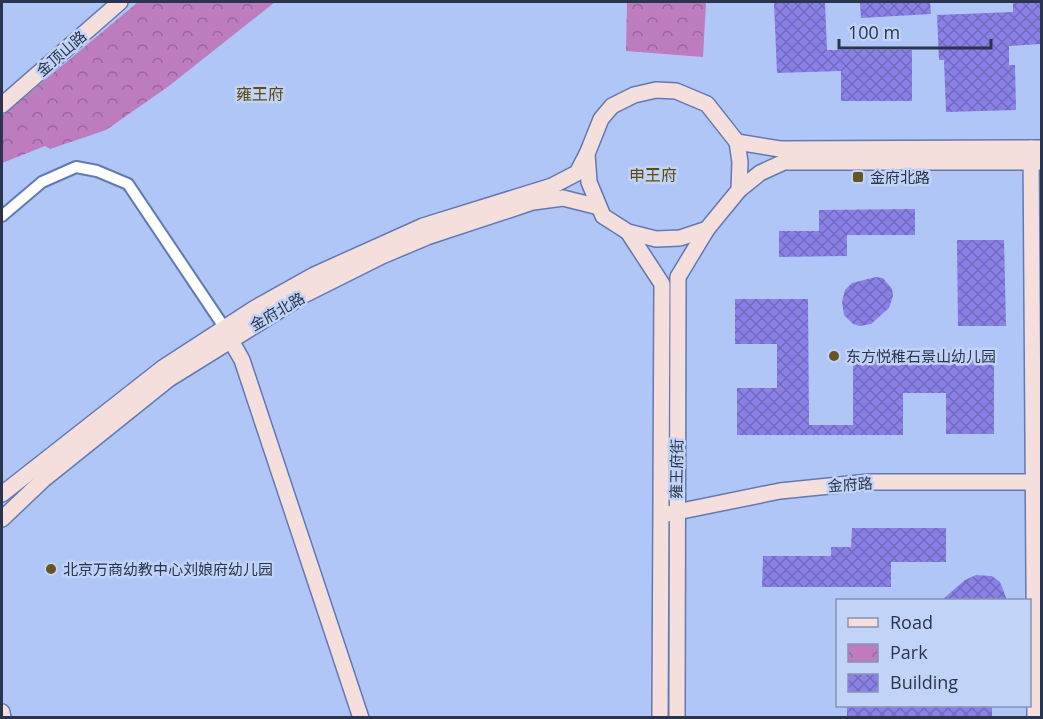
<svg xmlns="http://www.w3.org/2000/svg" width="1043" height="719" viewBox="0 0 1043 719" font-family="'Open Sans','Noto Sans SC',sans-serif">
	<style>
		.park { fill: url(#park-crowns) }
		.building { fill: url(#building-cross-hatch) }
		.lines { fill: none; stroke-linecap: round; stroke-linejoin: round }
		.street-casing { stroke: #6279b2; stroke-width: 14 }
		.secondary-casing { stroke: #6279b2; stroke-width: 18 }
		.street { stroke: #fff; stroke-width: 10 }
		.secondary { stroke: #f5dfdc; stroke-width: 15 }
		.poi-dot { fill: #685423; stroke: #c2d3f8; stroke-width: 2 }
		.labels { text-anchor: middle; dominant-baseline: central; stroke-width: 5; stroke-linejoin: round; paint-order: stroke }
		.street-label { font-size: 15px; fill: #2a354d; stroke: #c2d3f8 }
		.poi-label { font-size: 15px; fill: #2a354d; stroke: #c2d3f8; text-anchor: start }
		.neighbourhood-label { font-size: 16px; fill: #614a0e; stroke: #c2d3f8 }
	</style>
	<defs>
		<pattern id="park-crowns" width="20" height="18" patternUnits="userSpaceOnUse" patternTransform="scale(1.5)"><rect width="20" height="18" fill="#bd7cbe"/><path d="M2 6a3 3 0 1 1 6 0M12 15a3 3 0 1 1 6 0" fill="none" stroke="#9a669d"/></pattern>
		<pattern id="building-cross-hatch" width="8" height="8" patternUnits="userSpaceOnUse" patternTransform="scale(1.5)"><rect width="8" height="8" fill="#8b80e7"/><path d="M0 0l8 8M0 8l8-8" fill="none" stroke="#726abd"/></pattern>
	</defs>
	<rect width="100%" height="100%" fill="#b0c6f7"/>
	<g class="park">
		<polygon points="138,2 275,2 169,86 106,130 50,149 45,146 2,163 2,116"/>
		<polygon points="627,2 706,2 703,57 626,51"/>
	</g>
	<g class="building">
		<polygon points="812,2 825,2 827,50 912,50 912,101 841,101 841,71 777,73 774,3"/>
		<polygon points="860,2 930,2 931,14 861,18"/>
		<polygon points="1013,2 1041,2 1041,44 1009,46 1009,65 1015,65 1016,110 946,112 944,60 939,60 937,15 1013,12"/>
		<polygon points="915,209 915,235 847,235 847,256 779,257 779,231 819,231 819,210"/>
		<polygon points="957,240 1004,240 1006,326 958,326"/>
		<polygon points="876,277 883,278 892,289 893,296 889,308 871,324 860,326 853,324 844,315 842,302 845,290 852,283"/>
		<polygon points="735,299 808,299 809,425 853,425 853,360 994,359 994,434 946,434 946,393 903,393 903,435 737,435 737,388 777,388 777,344 735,344"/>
		<polygon points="852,528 946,528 946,562 891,562 891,587 762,587 763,556 831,556 831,547 851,547"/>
		<polygon points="976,575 992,576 1000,582 1007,600 942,600 965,580"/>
		<rect x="847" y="705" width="145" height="12"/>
	</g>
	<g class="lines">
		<defs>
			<polyline id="street" points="2,216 42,182 76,167 97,171 128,184 224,327"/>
			<g id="secondary">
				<polygon points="656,90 676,91 707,104 737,142 740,162 739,190 707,229 680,238 656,239 628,232 603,216 589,182 587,154 601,119 612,106 634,95"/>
				<polyline points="2,105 120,2"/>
				<polyline points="737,142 780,149 1042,148"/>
				<polyline points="1031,148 1035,718"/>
				<polyline points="739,190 760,173 784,162 1042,162"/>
				<polyline points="628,232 662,284 660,718"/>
				<polyline points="225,330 242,360 361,718"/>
				<polyline points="2,494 164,367 255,308 314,275 423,226 552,186 577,173 587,154"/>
				<polyline points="667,514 780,491 869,482 1042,482"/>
				<polyline points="2,519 43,480 169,379 304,295 382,256 427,237 533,202 563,198 599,207"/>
				<polyline points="2,712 3,718"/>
				<polyline points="677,718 678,277 707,229"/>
			</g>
		</defs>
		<use href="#street" class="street-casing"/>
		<use href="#secondary" class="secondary-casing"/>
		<use href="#street" class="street"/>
		<use href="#secondary" class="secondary"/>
	</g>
	<g class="poi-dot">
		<rect x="852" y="171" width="12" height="12" rx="3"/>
		<circle cx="834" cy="356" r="6"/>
		<circle cx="51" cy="569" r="6"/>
	</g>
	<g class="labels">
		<g class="street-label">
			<text transform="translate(61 53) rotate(-41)">金顶山路</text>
			<text transform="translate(277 311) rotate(-30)">金府北路</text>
			<text transform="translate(676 469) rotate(-89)">雍王府街</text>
			<text transform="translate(850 484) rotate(-4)">金府路</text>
		</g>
		<g class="poi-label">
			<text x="870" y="177">金府北路</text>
			<text x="846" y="356">东方悦稚石景山幼儿园</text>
			<text x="63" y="569">北京万商幼教中心刘娘府幼儿园</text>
		</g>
		<g class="neighbourhood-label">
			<text x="260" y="94">雍王府</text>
			<text x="653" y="175">申王府</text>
		</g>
	</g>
	<rect width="1043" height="719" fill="none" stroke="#2a354d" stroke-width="6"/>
	<rect x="836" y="599" width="195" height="108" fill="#c2d3f8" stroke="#8594b4" stroke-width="1.5"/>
	<rect x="848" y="618" width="30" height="9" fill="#f5dfdc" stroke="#8594b4" stroke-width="1.5"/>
	<text x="890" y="629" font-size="18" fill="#2a354d">Road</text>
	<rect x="848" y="644" width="30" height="18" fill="url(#park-crowns)" stroke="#8594b4" stroke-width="1.5"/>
	<text x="890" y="659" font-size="18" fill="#2a354d">Park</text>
	<rect x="848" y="674" width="30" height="18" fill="url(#building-cross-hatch)" stroke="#8594b4" stroke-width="1.5"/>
	<text x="890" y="689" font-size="18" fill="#2a354d">Building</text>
	<path d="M839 39v9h152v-9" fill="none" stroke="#2a354d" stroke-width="3"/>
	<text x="848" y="39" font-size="18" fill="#2a354d" stroke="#c2d3f8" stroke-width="4.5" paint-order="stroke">100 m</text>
</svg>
